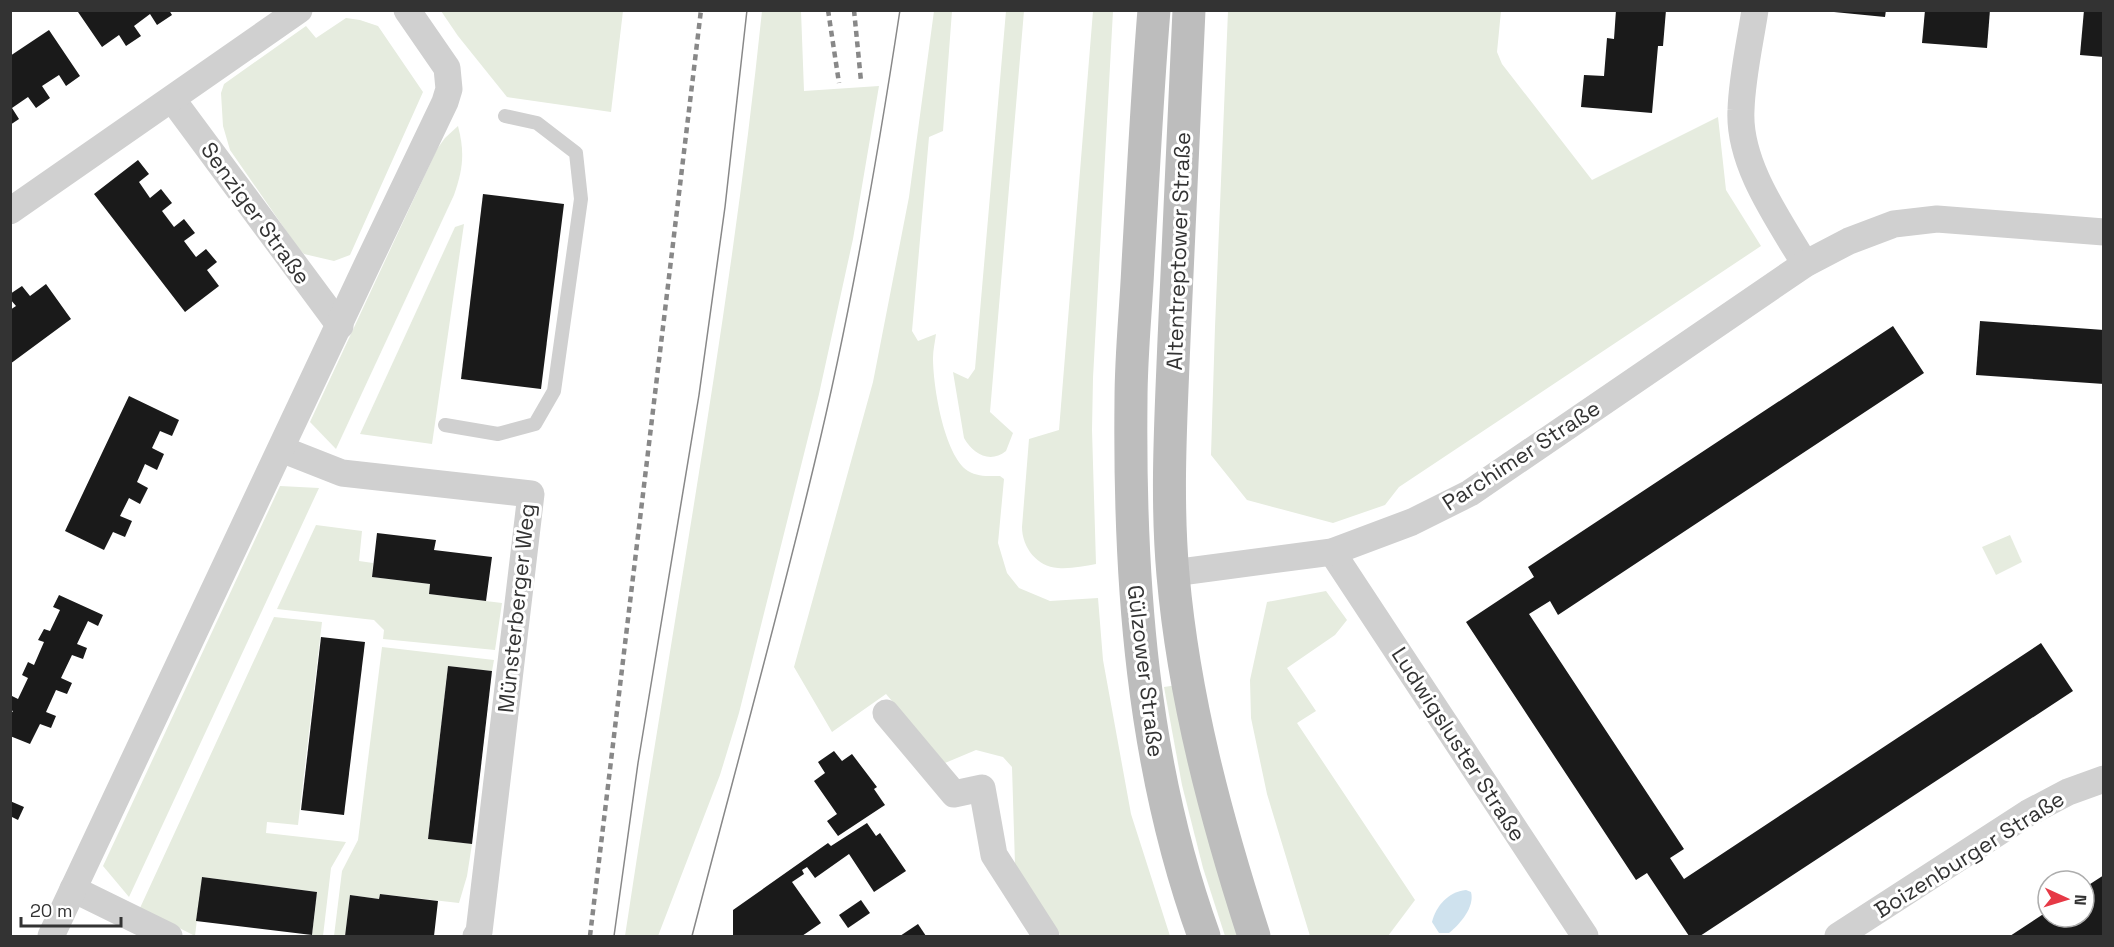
<svg xmlns="http://www.w3.org/2000/svg" width="2114" height="947" viewBox="0 0 2114 947" font-family="'Space Grotesk',sans-serif">
	<style>
		.green { fill: #e6ecdf }
		.water { fill: #cfe2ee }
		.building { fill: #1a1a1a }
		.lines { fill: none; stroke-linecap: round; stroke-linejoin: round }
		.service { stroke: #d0d0d0; stroke-width: 14 }
		.minor { stroke: #d0d0d0; stroke-width: 27 }
		.secondary { stroke: #bdbdbd; stroke-width: 33 }
		.tram { stroke: #888; stroke-width: 1.5 }
		.rail { stroke: #888; stroke-width: 4.5; stroke-dasharray: 6 4.5; stroke-linecap: butt }
		.labels { text-anchor: middle; dominant-baseline: central; stroke-width: 6; stroke-linejoin: round; paint-order: stroke }
		.street-label { font-size: 22px; fill: #333; stroke: #fff }
	</style>
	<rect width="100%" height="100%" fill="#fff"/>
	<g class="green">
		<polygon points="441,11 623,11 611,112 507,97 458,36"/>
		<path d="M762,11H801L804,91L879,86L853,239L819,394L739,713L720,775L658,936H625C671,628 730,321 762,11Z"/>
		<path d="M934,11H952L943,131L929,137L912,331L918,341L936,334C935,342 933,350 933,358C933,386 944,455 968,471C978,477 989,476 1000,476L1004,479L998,543L1007,573L1019,588L1050,601L1098,598L1103,660L1131,814L1170,936H1061L1015,865L1012,767L1003,757L976,750L945,763L886,694L832,732L794,667L873,382L909,197Z"/>
		<path d="M1006,11H1024L990,412L1013,433L1006,451C990,464 973,454 964,438L953,372L968,379L975,369Z"/>
		<path d="M1093,11H1113L1093,378L1092,430L1096,564C1084,566 1071,569 1058,568C1037,567 1022,547 1022,527L1029,439L1059,430Z"/>
		<polygon points="1228,11 1501,11 1497,52 1502,64 1592,180 1718,117 1726,190 1761,246 1399,487 1385,505 1333,523 1247,500 1211,455 1215,327"/>
		<polygon points="346,18 360,20 378,26 423,92 350,255 334,261 304,254 298,248 230,150 223,126 221,93 224,84 306,26 316,38"/>
		<path d="M458,126C465,153 463,169 454,195L336,449L310,422L437,149L445,138Z"/>
		<polygon points="464,224 432,444 360,434 455,227"/>
		<polygon points="280,486 319,488 129,897 103,866"/>
		<polygon points="316,525 362,531 359,561 373,563 372,577 430,584 429,594 502,603 495,650 383,639 384,630 374,620 277,609"/>
		<polygon points="2010,535 2022,562 1996,575 1982,547"/>
		<polygon points="1326,591 1347,620 1335,635 1287,668 1316,711 1297,723 1415,900 1388,936 1310,936 1267,794 1251,718 1250,680 1267,602"/>
		<polygon points="274,617 322,622 298,825 267,822 266,833 346,842 331,868 323,936 312,935 317,892 202,877 195,936 140,908"/>
		<polygon points="382,647 494,660 492,671 448,666 428,838 472,844 467,876 459,903 380,894 379,899 350,895 345,936 334,936 342,871 358,840"/>
		<polygon points="1177,685 1238,936 1225,936 1203,868 1182,785 1164,687"/>
	</g>
	<path class="water" d="M1466,890L1471,892C1475,907 1460,924 1449,933H1439L1432,922C1436,906 1448,892 1466,890Z"/>
	<g class="building">
		<polygon points="80,10 169,10 172,15 157,25 150,14 134,26 141,36 126,46 119,35 102,47 78,12"/>
		<polygon points="1616,10 1666,10 1663,46 1658,46 1652,113 1581,107 1584,75 1604,76 1607,38 1614,39"/>
		<polygon points="1834,10 1886,10 1885,17 1834,12"/>
		<polygon points="1925,10 1990,10 1987,48 1922,43"/>
		<polygon points="2084,10 2104,10 2104,57 2080,55"/>
		<polygon points="49,30 80,76 66,86 59,75 42,86 50,98 36,108 28,97 12,108 19,119 10,125 10,56"/>
		<polygon points="138,160 149,174 139,182 150,198 161,189 172,203 162,211 174,227 184,219 195,233 184,241 196,257 206,249 217,262 207,270 219,286 185,312 94,194"/>
		<polygon points="483,194 564,204 541,389 461,379"/>
		<polygon points="46,284 71,319 10,364 10,310 16,306 10,299 10,294 22,286 30,296"/>
		<polygon points="1980,321 2104,330 2104,384 1976,375"/>
		<polygon points="1893,326 1924,373 1558,615 1550,601 1529,614 1684,849 1670,858 1684,879 2041,643 2073,691 1700,936 1689,936 1647,873 1636,880 1466,622 1534,577 1528,567"/>
		<polygon points="129,396 179,420 172,436 160,431 152,448 164,454 157,470 145,464 137,482 148,488 140,504 129,498 120,516 132,521 125,537 113,532 104,550 65,531"/>
		<polygon points="377,533 436,540 434,550 492,557 486,601 429,594 430,584 372,577"/>
		<polygon points="59,595 103,615 98,626 88,621 77,644 87,648 83,659 72,655 61,678 72,683 67,694 56,690 46,712 56,716 51,728 40,724 30,744 10,736 10,715 13,711 10,710 10,700 12,696 18,699 28,678 22,675 28,662 34,665 44,642 38,640 44,629 50,631 60,610 53,607"/>
		<polygon points="321,637 365,642 344,815 301,810"/>
		<polygon points="448,666 492,671 472,844 428,839"/>
		<polygon points="834,751 842,761 852,754 877,787 874,789 885,805 838,836 827,821 837,814 814,781 825,773 818,762"/>
		<polygon points="10,801 24,807 18,820 10,816"/>
		<polygon points="867,823 876,836 880,833 906,871 874,892 849,854 815,878 807,867 802,870 804,874 792,882 821,923 802,936 733,936 733,910 828,843 831,846"/>
		<polygon points="2104,875 2104,936 2010,936 2048,911 2048,917 2084,917 2084,888"/>
		<polygon points="202,877 317,892 312,935 196,921"/>
		<polygon points="380,894 438,901 434,936 345,936 350,895 379,899"/>
		<polygon points="861,900 870,913 848,928 839,915"/>
		<polygon points="918,924 926,936 900,936"/>
	</g>
	<g class="lines">
		<polyline class="service" points="445,425 498,434 535,424 554,391 581,199 576,153 537,123 505,116"/>
		<g class="minor">
			<path d="M1755,10C1750,43 1742,77 1741,110C1738,164 1779,220 1805,264"/>
			<polyline points="172,99 340,326"/>
			<polyline points="10,211 299,10"/>
			<polyline points="281,449 342,473 531,494 479,932 476,936"/>
			<polyline points="1332,552 1585,936"/>
			<polyline points="1173,573 1332,552 1412,522 1470,493 1805,264 1849,241 1894,224 1937,219 2104,232"/>
			<polyline points="886,713 954,794 982,788 994,855 1046,936"/>
			<polyline points="73,889 169,936"/>
			<polyline points="51,936 367,265 445,102 449,89 447,68 407,10"/>
			<polyline points="1838,936 2028,813 2068,792 2104,779"/>
		</g>
		<g class="secondary">
			<path d="M1154,10C1147,95 1143,179 1138,264C1136,309 1131,354 1131,400C1129,581 1142,765 1204,936"/>
			<path d="M1189,10C1183,120 1178,230 1174,340C1171,417 1166,497 1173,575C1184,699 1216,818 1254,936"/>
		</g>
		<g class="tram">
			<polyline points="614,936 638,763 699,395 725,207 747,10"/>
			<path d="M692,936C733,778 777,620 815,461C851,312 877,161 900,10"/>
		</g>
		<g class="rail">
			<polyline points="828,10 839,83"/>
			<polyline points="854,10 861,81"/>
			<polyline points="590,936 701,10"/>
		</g>
	</g>
	<g class="labels">
		<g class="street-label">
			<text transform="translate(256 213) rotate(54)">Senziger Straße</text>
			<text transform="translate(1178 251) rotate(-88)">Altentreptower Straße</text>
			<text transform="translate(1521 455) rotate(-33)">Parchimer Straße</text>
			<text transform="translate(516 608) rotate(-84)">Münsterberger Weg</text>
			<text transform="translate(1146 671) rotate(83)">Gülzower Straße</text>
			<text transform="translate(1459 744) rotate(57)">Ludwigsluster Straße</text>
			<text transform="translate(1969 854) rotate(-32)">Boizenburger Straße</text>
		</g>
	</g>
	<rect width="2114" height="947" fill="none" stroke="#333333" stroke-width="24"/>
	<g transform="translate(2066 899) rotate(94)"><circle r="28" fill="#ffffff" stroke="#adadad" stroke-width="1.5"/>
	<path d="M0-4.5L10 22L0 15L-10 22Z" fill="#e63946"/>
	<text y="-9" font-size="16" font-weight="bold" text-anchor="middle" fill="#333333">N</text>
	</g>
	<path d="M21 917v9h100v-9" fill="none" stroke="#333333" stroke-width="3"/>
	<text x="30" y="917" font-size="18" fill="#333333" stroke="#ffffff" stroke-width="4.5" paint-order="stroke">20 m</text>
</svg>
